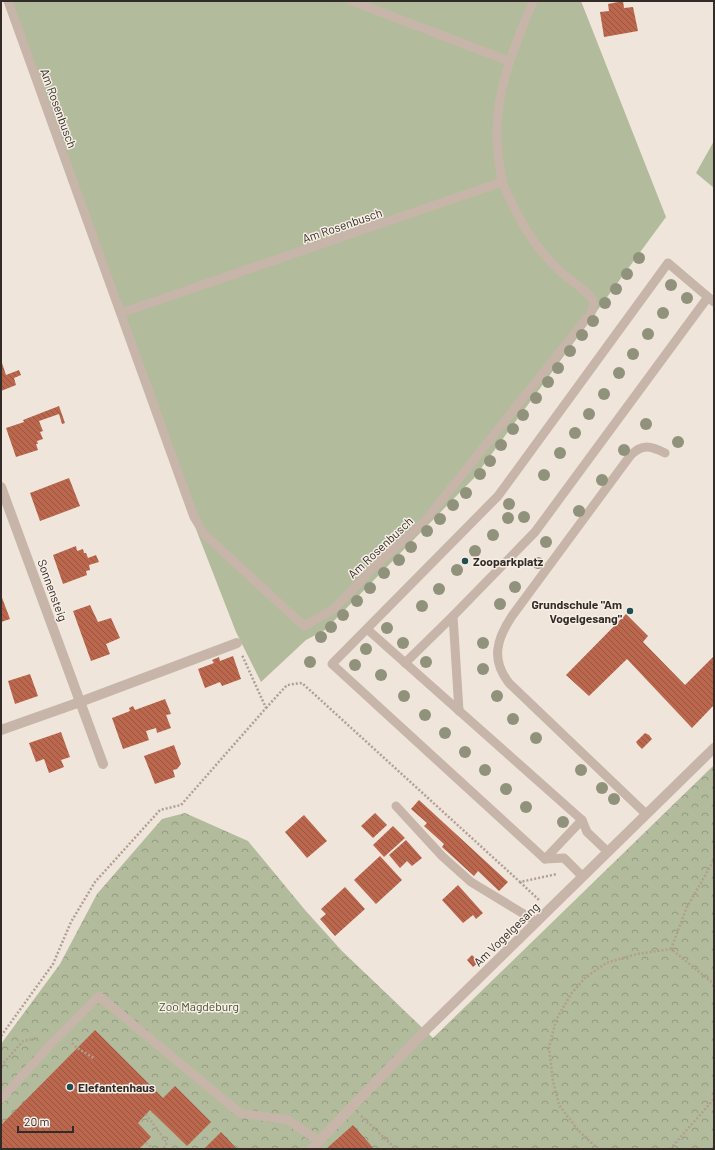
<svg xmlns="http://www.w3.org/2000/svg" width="715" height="1150" viewBox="0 0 715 1150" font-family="Barlow,sans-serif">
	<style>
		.forest { fill: url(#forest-crowns) }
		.garden { fill: #b2bc9c }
		.building { fill: url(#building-back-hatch) }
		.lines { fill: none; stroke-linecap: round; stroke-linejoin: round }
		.path { stroke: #b19f92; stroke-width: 2.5; stroke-dasharray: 2 2; stroke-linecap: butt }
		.service { stroke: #c6b5a8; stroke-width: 9 }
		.minor { stroke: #c6b5a8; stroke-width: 10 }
		.tree { fill: #90927b }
		.poi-dot { fill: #214e51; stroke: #f7efe6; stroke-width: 1.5 }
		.labels { text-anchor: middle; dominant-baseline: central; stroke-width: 3; stroke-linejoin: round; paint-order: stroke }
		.street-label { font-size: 12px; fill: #332b27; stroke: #f7efe6 }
		.poi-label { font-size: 12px; font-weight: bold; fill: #332b27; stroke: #f7efe6; text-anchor: start }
		.park-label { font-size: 12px; fill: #434f2d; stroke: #f7efe6 }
	</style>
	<defs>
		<pattern id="forest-crowns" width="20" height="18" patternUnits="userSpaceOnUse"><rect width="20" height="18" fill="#b2bc9c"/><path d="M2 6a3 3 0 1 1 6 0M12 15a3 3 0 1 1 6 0" fill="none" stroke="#91997f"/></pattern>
		<pattern id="building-back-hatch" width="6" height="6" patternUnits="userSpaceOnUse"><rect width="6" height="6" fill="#bb674d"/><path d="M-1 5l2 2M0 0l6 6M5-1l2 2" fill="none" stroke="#995540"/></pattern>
	</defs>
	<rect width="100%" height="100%" fill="#efe5db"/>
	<polygon class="forest" points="714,765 714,1149 1,1149 1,1044 60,964 97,894 162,819 185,813 248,841 305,910 342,951 433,1038"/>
	<g class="garden">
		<polygon points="4,1 581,1 666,217 474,478 325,630 306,640 261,682 236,632 199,537"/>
		<polygon points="714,141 714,188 696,173"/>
	</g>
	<g class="building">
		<polygon points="623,1 624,8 633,7 638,31 604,37 600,12 609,11 608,4"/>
		<polygon points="1,360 6,375 19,370 21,375 14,378 16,385 1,391"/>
		<polygon points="59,406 65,423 62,424 59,414 39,421 43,431 40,432 43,439 37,441 38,444 36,444 38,450 16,457 6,428 24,422 23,420"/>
		<polygon points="69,478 80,506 40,521 30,493"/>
		<polygon points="76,546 77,551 83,549 84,553 86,553 88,558 96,555 99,562 89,565 90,570 86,571 87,575 63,584 53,555"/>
		<polygon points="1,595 10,619 1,622"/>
		<polygon points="90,605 98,622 111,618 120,638 106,644 110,654 91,661 73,611"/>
		<polygon points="626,614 648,636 643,642 685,685 714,656 714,705 692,728 627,659 589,696 566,675"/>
		<polygon points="233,656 241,679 222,686 220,682 205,688 198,669 214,663 212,660 219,657 220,661"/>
		<polygon points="30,674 38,696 15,704 8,681"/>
		<polygon points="165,699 171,714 166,715 171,728 157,733 156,728 146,731 149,740 123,749 112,718 130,711 129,708 133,706 135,710"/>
		<polygon points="61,732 70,757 61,760 64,767 49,773 44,759 36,762 29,743"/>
		<polygon points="645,733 649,735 652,739 642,749 638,745 636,742"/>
		<polygon points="174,745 181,764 177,769 173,770 175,777 155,784 144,756"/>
		<polygon points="419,800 508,882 499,891 478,871 474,876 442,847 444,844 424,826 427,823 411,809"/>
		<polygon points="375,813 387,825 373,838 361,826"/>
		<polygon points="304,815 327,841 307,858 285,832"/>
		<polygon points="393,826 405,838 384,857 373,845"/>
		<polygon points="406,840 422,858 412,866 407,861 400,868 389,855"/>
		<polygon points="380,856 402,880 376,904 354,880"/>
		<polygon points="458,885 483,913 476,919 473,915 463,923 442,900"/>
		<polygon points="345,887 365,909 335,936 320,919 326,914 321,909"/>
		<polygon points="472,955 479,962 473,967 467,960"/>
		<polygon points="95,1030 163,1098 175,1086 211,1122 187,1146 150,1110 138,1123 151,1137 139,1149 3,1149 1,1147 1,1125"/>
		<polygon points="353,1125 374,1149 326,1149"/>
		<polygon points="221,1132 237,1149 204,1149"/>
	</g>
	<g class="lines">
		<g class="path">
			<polyline points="266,708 287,685 302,683 520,882 557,874"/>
			<polyline points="520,882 539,900"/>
			<polyline points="671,949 687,907 714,860"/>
			<polyline points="1,1036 53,964 71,922 95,882 160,810 181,805 266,708 242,655"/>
			<polyline points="72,1043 77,1048 94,1058"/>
			<polyline points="1,1066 23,1041 38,1038"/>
			<polyline points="146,1114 167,1143 163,1149"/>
			<polyline points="361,1116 396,1149"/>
			<polyline points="146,1143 154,1149"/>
			<polyline points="598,1149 578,1130 559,1105 553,1081 549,1048 556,1020 571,994 585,978 606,963 637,954 671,949 714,984"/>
			<polyline points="670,1149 714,1099"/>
		</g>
		<g class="service">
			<path d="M8,1L194,517L205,535L304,626L334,609L373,568L425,521L591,313C593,309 594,305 593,301C590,292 568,279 561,272C533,247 517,216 502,182"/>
			<polyline points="352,1 509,61"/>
			<path d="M121,313L502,182C500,167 497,152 497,136C496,88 515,45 533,1"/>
			<polyline points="453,616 459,711"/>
			<polyline points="367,629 582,820 587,832 608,852"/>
			<polyline points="405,663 453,616 535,532 708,297"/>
			<polyline points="396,806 442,856 471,882 537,922"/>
			<path d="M646,814L509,683C491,660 496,640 512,616L630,456C642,443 651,446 665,453"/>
			<polyline points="545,859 582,820"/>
			<polyline points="582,876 564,858 545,859 332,664 498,496 668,263 714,302"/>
			<polyline points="1,1099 51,1044 99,996 240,1113 288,1120 319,1141 311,1149"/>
		</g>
		<g class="minor">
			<polyline points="1,487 103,764"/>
			<polyline points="1,730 80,702 237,643"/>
			<polyline points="319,1141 425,1031 714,748"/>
		</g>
	</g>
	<g class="tree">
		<circle cx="639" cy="258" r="6"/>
		<circle cx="627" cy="274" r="6"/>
		<circle cx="671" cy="285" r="6"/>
		<circle cx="616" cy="289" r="6"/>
		<circle cx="687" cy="298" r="6"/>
		<circle cx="605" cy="303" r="6"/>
		<circle cx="663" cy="313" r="6"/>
		<circle cx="593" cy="321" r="6"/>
		<circle cx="648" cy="334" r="6"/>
		<circle cx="582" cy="335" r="6"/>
		<circle cx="570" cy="351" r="6"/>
		<circle cx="633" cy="354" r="6"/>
		<circle cx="558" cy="368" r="6"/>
		<circle cx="619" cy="373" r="6"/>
		<circle cx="548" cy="382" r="6"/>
		<circle cx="604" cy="394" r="6"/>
		<circle cx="536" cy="398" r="6"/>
		<circle cx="589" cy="414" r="6"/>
		<circle cx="523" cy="415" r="6"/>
		<circle cx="646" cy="424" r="6"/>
		<circle cx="513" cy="429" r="6"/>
		<circle cx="575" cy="433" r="6"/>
		<circle cx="678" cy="442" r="6"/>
		<circle cx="501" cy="445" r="6"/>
		<circle cx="624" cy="450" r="6"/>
		<circle cx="560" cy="453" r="6"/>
		<circle cx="490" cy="461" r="6"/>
		<circle cx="480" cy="474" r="6"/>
		<circle cx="544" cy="475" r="6"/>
		<circle cx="602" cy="480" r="6"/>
		<circle cx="466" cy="493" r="6"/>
		<circle cx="509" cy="504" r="6"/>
		<circle cx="453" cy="505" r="6"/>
		<circle cx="579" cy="511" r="6"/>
		<circle cx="524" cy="517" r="6"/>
		<circle cx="508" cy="518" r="6"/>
		<circle cx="440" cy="519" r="6"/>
		<circle cx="427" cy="531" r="6"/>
		<circle cx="493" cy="535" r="6"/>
		<circle cx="546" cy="542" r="6"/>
		<circle cx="411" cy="547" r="6"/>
		<circle cx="475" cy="551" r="6"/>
		<circle cx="399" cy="560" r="6"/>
		<circle cx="538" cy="563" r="6"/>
		<circle cx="457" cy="570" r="6"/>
		<circle cx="384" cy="573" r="6"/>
		<circle cx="515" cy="587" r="6"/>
		<circle cx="370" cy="588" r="6"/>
		<circle cx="439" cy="589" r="6"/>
		<circle cx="357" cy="601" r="6"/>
		<circle cx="500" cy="604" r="6"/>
		<circle cx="422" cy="606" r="6"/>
		<circle cx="343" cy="615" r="6"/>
		<circle cx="331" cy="627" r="6"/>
		<circle cx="387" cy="628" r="6"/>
		<circle cx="321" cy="637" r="6"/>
		<circle cx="403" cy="643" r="6"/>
		<circle cx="483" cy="643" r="6"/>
		<circle cx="366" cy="649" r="6"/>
		<circle cx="310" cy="662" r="6"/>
		<circle cx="426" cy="662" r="6"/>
		<circle cx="355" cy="665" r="6"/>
		<circle cx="483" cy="669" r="6"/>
		<circle cx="381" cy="675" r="6"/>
		<circle cx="404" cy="696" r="6"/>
		<circle cx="497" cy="696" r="6"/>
		<circle cx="425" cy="715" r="6"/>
		<circle cx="513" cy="719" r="6"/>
		<circle cx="445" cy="733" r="6"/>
		<circle cx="536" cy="738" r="6"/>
		<circle cx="465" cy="752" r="6"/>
		<circle cx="485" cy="770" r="6"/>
		<circle cx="581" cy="770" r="6"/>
		<circle cx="602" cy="788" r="6"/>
		<circle cx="506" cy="789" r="6"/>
		<circle cx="614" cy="799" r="6"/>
		<circle cx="526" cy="807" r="6"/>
		<circle cx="563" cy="822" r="6"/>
	</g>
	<g class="poi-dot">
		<circle cx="465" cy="561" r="4"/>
		<circle cx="630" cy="611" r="4"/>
		<circle cx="70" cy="1087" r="4"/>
	</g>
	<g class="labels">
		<g class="street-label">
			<text transform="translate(59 108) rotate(70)">Am Rosenbusch</text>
			<text transform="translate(342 225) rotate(-19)">Am Rosenbusch</text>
			<text transform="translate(380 547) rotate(-43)">Am Rosenbusch</text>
			<text transform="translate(53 590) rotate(70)">Sonnensteig</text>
			<text transform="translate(506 934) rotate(-44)">Am Vogelgesang</text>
		</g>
		<g class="poi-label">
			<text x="473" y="561">Zooparkplatz</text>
			<text x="622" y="604" text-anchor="end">Grundschule "Am<tspan x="622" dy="14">Vogelgesang"</tspan></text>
			<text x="78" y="1087">Elefantenhaus</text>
		</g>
		<g class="park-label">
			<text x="199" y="1006">Zoo Magdeburg</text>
		</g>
	</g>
	<rect width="715" height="1150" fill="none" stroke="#332b27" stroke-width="4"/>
	<path d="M18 1126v6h55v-6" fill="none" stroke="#332b27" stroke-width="2"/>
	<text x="24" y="1126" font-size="12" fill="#332b27" stroke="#f7efe6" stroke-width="3" paint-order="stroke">20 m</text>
</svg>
